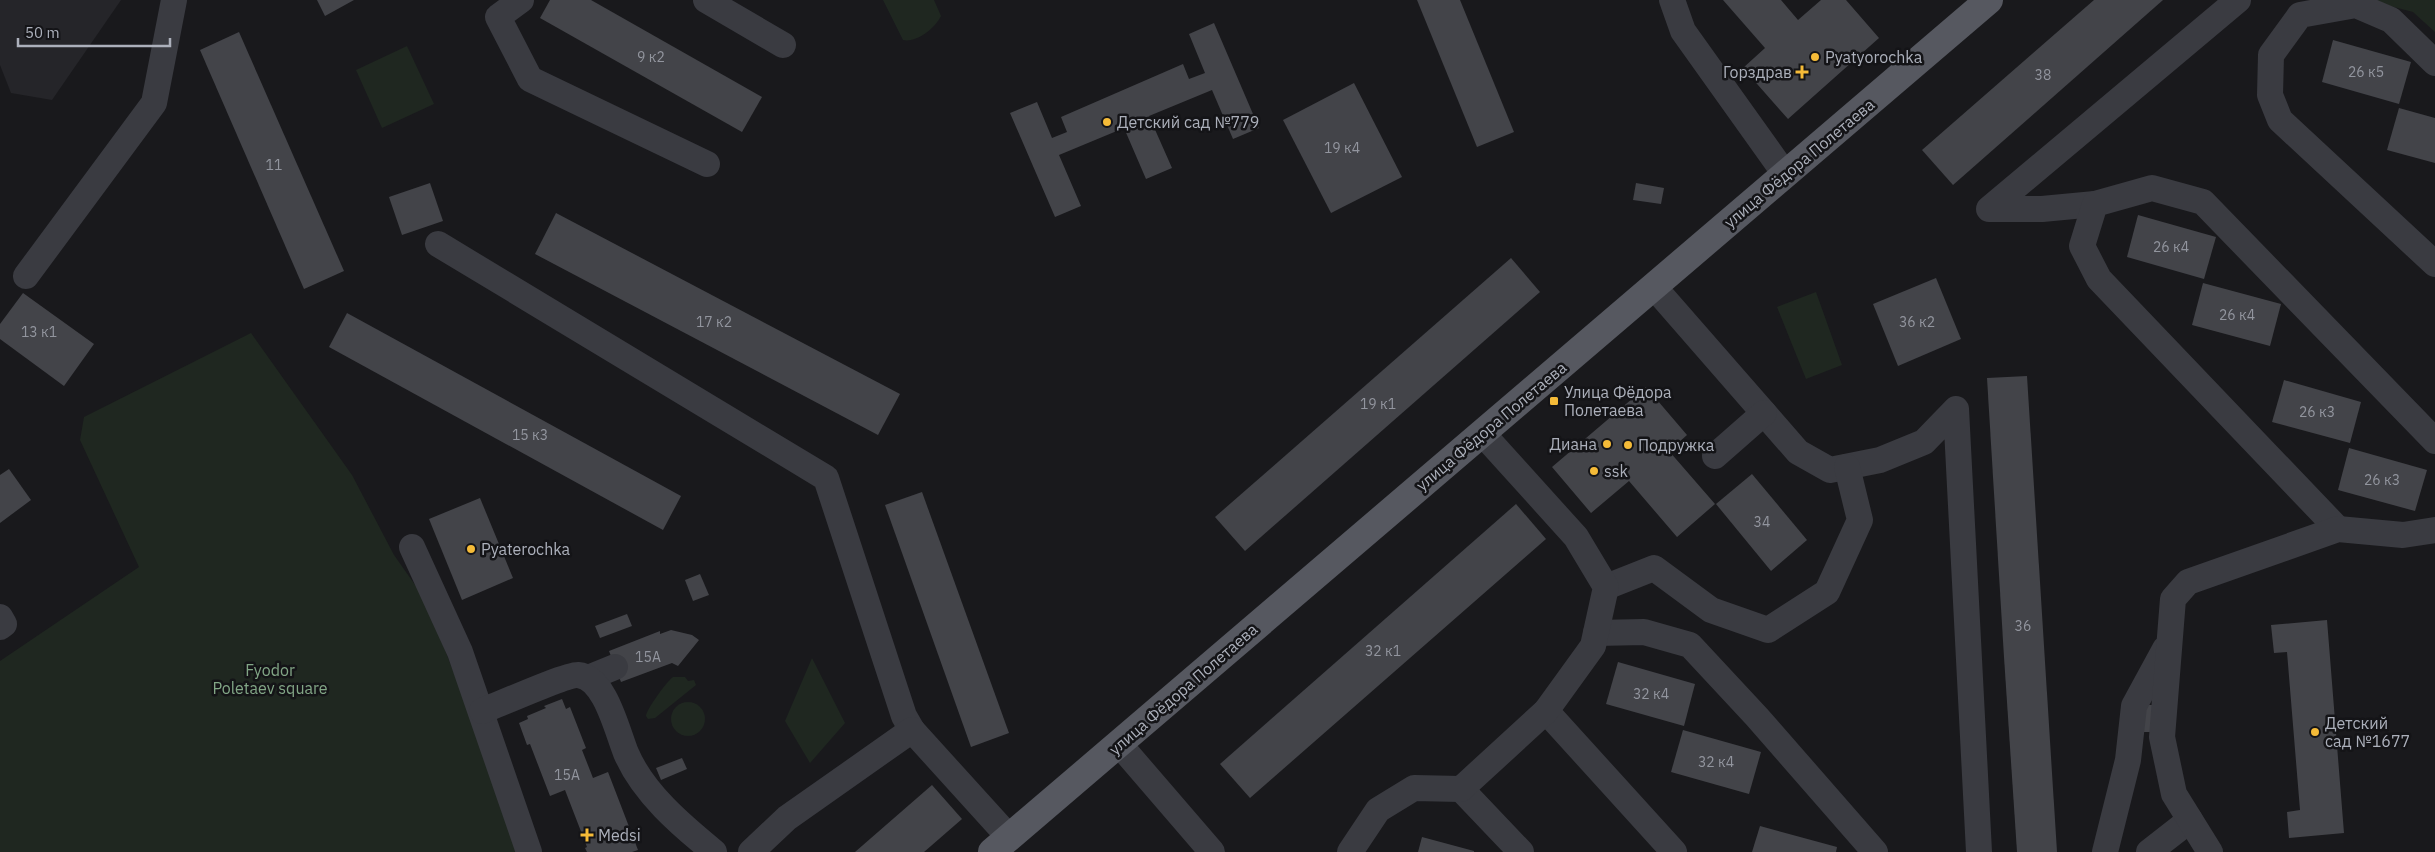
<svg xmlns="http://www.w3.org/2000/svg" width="2435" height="852" viewBox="0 0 2435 852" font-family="'IBM Plex Sans',sans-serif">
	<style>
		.built { fill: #252529 }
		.green { fill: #1f2720 }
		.building { fill: #434449 }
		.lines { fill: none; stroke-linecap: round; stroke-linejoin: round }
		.minor { stroke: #3a3b41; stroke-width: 26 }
		.major { stroke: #565860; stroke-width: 28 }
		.poi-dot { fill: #f5bb38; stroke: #141417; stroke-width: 2 }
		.labels { text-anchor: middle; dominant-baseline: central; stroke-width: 5; stroke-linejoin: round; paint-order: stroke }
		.number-label { font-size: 14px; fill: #92959e }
		.poi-label { font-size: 16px; fill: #acb0bb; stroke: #141417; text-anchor: start }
		.street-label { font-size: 16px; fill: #acb0bb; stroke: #141417 }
		.park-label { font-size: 16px; fill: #82a686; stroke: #141417 }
	</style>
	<rect width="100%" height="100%" fill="#19191c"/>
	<polygon class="built" points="0,0 121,0 52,100 11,93 0,65"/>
	<g class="green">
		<path d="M883,0H934L941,16C935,28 917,43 903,40Z"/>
		<polygon points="2367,0 2435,0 2435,32 2413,12"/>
		<polygon points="407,46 434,104 382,128 356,70"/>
		<polygon points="1816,292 1842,365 1806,379 1777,307"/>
		<polygon points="251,333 352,475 394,555 425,599 524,852 0,852 0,661 139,567 80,440 84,417"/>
		<polygon points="812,658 845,723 810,763 785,721"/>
		<path d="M673,677H685L688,681L694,680L696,685L655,718L648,719L646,716C647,708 669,679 673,677Z"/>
		<circle cx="688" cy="719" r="17"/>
	</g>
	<g class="building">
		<polygon points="317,0 354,0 325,16"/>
		<polygon points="550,0 591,0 762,97 742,132 540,18"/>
		<polygon points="1417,0 1460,0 1514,132 1477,147"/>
		<polygon points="1723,0 1781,0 1798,20 1821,0 1846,0 1879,38 1788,119 1743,68 1765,48"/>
		<polygon points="2094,0 2163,0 1953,185 1922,150"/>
		<polygon points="1214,23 1259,128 1233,139 1212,90 1149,116 1172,168 1146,179 1124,128 1059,155 1081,206 1055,217 1010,113 1037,102 1052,138 1067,132 1061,117 1183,64 1189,79 1205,73 1189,34"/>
		<polygon points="239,32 344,271 304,289 200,50"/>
		<polygon points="2333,40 2411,62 2399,104 2322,82"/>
		<polygon points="1354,83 1402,177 1331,213 1283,120"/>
		<polygon points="2399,108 2435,118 2435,163 2387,150"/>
		<polygon points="430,183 443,221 402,235 389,197"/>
		<polygon points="1636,183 1664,188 1661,204 1633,200"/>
		<polygon points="556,213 900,394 878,435 535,254"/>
		<polygon points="2138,215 2216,237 2204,279 2127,257"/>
		<polygon points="1511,258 1540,292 1245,551 1215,517"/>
		<polygon points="1936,278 1961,339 1898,366 1873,304"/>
		<polygon points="2203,283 2281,304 2270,346 2192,325"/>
		<polygon points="23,293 94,344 64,386 0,339 0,324"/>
		<polygon points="347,313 681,496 663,530 329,347"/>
		<polygon points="2027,376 2057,852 2017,852 2004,657 1987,378"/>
		<polygon points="2284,380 2361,402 2350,443 2272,422"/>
		<polygon points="1646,387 1687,435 1669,451 1715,504 1677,537 1629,481 1591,513 1552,467"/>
		<polygon points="2349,448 2427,470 2415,511 2338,490"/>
		<polygon points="9,469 31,500 0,523 0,475"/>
		<polygon points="1752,474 1807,540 1771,571 1716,504"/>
		<polygon points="922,492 1009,733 971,747 885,505"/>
		<polygon points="480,498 513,578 462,600 429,519"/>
		<polygon points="1516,504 1546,539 1250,798 1220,764"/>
		<polygon points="700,574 709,595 693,601 685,580"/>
		<polygon points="627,614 632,626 600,638 595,626"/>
		<polygon points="2327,620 2344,833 2289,838 2287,812 2300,810 2287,652 2274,653 2271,625"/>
		<polygon points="671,630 692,635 699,640 678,666 672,663 621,682 609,651 660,631 660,634"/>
		<polygon points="1618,662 1695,684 1684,726 1606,704"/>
		<polygon points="562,699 566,709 570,707 586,748 582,750 593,778 608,772 638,850 632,852 587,852 585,848 587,847 565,790 550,796 530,744 527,745 519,723 528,719 527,716 546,708 544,706"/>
		<polygon points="2140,705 2158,705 2159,732 2140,732"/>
		<polygon points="1683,730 1761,752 1749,794 1671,772"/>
		<polygon points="682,758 687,769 661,780 656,768"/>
		<polygon points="932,785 962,819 924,852 855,852"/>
		<polygon points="1760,826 1837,847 1836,852 1752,852"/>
		<polygon points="1422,837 1474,851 1474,852 1418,852"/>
	</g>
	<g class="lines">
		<g class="minor">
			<polyline points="521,0 498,17 530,79 707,164"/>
			<polyline points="706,0 783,45"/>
			<polyline points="1672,0 1683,31 1785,174"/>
			<polyline points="2435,63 2391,20 2356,5 2300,15 2271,55 2270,95 2280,120 2435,264"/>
			<polyline points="2095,204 2042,209 1989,209 2238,0"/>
			<polyline points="438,244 826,478 904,716 912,730"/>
			<polyline points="26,276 154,103 174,0"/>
			<polyline points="1654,287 1798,452 1830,470 1880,460 1924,442 1956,409 1979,852"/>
			<polyline points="1715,456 1764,413"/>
			<polyline points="2338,529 2099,279 2082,246 2095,204 2152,188 2203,202 2435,441"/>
			<polyline points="412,547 460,652 529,852"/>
			<polyline points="1606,587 1654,568 1711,610 1768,630 1827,592 1860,520 1847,467"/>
			<polyline points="0,617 4,624 0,627"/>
			<polyline points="1596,633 1644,632 1690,645 1757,717 1875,852"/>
			<polyline points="588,678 615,667"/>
			<path d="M482,711C498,705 567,674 578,675C605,677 617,731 626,753C643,793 681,825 714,852"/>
			<polyline points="1546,711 1674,852"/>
			<polyline points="1119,744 1212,852"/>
			<polyline points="1461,789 1521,852"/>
			<polyline points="751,852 787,818 912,730 1009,837"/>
			<polyline points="1350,852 1378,810 1414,788 1461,789 1546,711 1593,646 1606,587 1576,537 1482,433"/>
			<polyline points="2105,852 2128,760 2134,706 2165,649"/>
			<polyline points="2149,852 2190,820"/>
			<polyline points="2210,852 2174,794 2162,737 2173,599 2188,582 2338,529 2403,535 2435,530"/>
		</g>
		<polyline class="major" points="992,852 1989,0"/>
	</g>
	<g class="poi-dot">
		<circle cx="1815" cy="57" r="5"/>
		<path d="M1799.5 64.5h5v5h5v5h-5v5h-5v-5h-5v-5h5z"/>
		<circle cx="1107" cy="122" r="5"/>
		<rect x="1549" y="396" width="10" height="10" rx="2.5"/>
		<circle cx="1607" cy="444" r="5"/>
		<circle cx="1628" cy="445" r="5"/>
		<circle cx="1594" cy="471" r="5"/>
		<circle cx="471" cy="549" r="5"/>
		<circle cx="2315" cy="732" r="5"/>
		<path d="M584.5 827.5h5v5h5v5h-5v5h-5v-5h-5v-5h5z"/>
	</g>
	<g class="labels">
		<g class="number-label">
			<text x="651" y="57">9 к2</text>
			<text x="2366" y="72">26 к5</text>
			<text x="2043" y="75">38</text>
			<text x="1342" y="148">19 к4</text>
			<text x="274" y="165">11</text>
			<text x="2171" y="247">26 к4</text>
			<text x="2237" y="315">26 к4</text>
			<text x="714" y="322">17 к2</text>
			<text x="1917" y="322">36 к2</text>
			<text x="39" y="332">13 к1</text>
			<text x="1378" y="404">19 к1</text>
			<text x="2317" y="412">26 к3</text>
			<text x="530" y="435">15 к3</text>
			<text x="2382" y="480">26 к3</text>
			<text x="1762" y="522">34</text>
			<text x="2023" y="626">36</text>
			<text x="1383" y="651">32 к1</text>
			<text x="648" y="657">15А</text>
			<text x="1651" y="694">32 к4</text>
			<text x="1716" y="762">32 к4</text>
			<text x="567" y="775">15А</text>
		</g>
		<g class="poi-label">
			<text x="1825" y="57">Pyatyorochka</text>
			<text x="1792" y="72" text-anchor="end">Горздрав</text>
			<text x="1117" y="122">Детский сад №779</text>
			<text x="1564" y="392">Улица Фёдора<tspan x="1564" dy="18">Полетаева</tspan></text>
			<text x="1597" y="444" text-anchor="end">Диана</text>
			<text x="1638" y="445">Подружка</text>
			<text x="1604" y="471">ssk</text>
			<text x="481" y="549">Pyaterochka</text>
			<text x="2325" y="723">Детский<tspan x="2325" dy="18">сад №1677</tspan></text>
			<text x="598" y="835">Medsi</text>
		</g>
		<g class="street-label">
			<text transform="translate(1799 163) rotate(-40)">улица Фёдора Полетаева</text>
			<text transform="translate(1491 426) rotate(-40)">улица Фёдора Полетаева</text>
			<text transform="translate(1183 689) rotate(-41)">улица Фёдора Полетаева</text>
		</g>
		<g class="park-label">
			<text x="270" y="670">Fyodor<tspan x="270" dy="18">Poletaev square</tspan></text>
		</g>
	</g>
	<path d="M18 38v8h152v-8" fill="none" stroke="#acb0bb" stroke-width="2.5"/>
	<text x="25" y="38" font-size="15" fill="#acb0bb" stroke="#141417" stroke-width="4" paint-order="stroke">50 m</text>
</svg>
